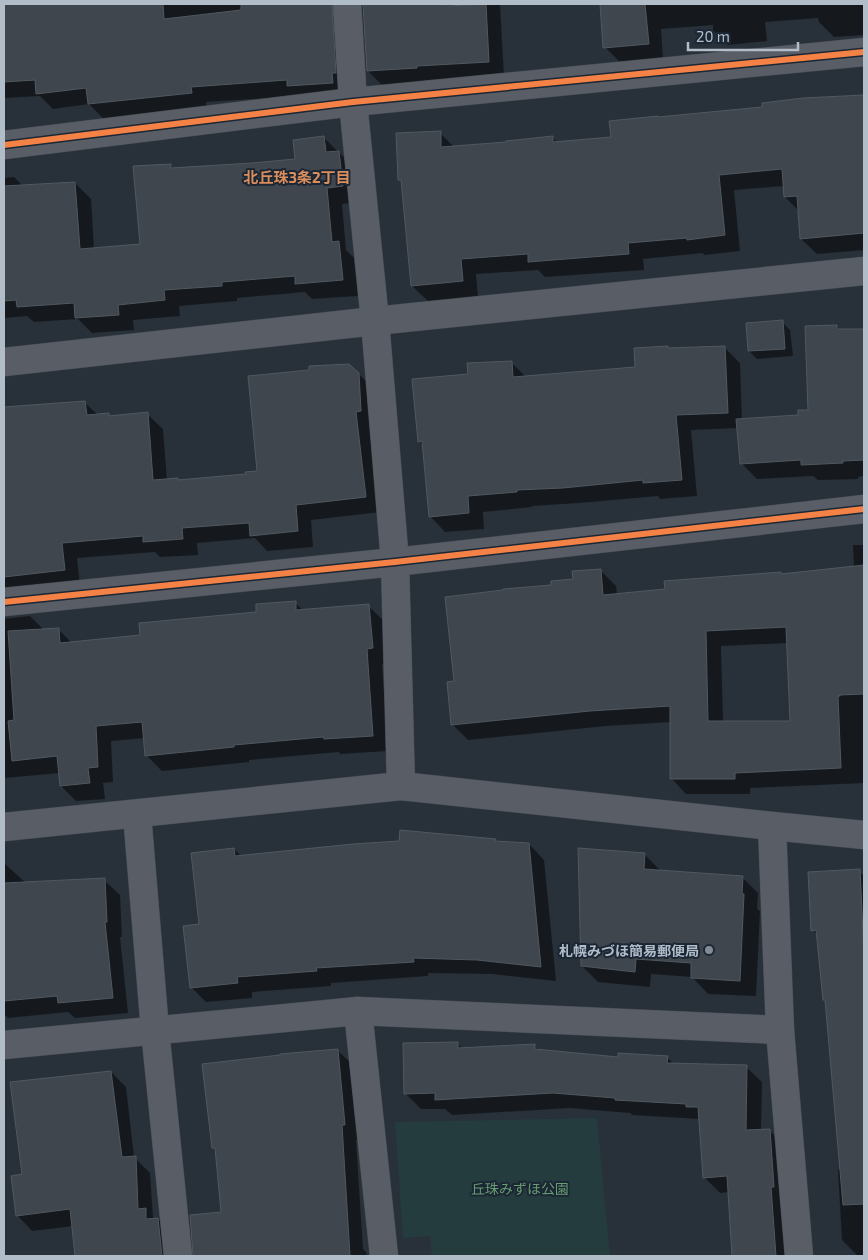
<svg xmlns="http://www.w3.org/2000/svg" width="868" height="1260" viewBox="0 0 868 1260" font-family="'Exo 2','Noto Sans JP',sans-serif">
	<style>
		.green { fill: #253c3f }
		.shadow { fill: #0007; fill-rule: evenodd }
		.building { fill: #3f464d; stroke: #505860; fill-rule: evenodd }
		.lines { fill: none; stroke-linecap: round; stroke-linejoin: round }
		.minor-casing { stroke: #474c53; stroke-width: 29 }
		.minor { stroke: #595e66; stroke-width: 28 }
		.cycleway-casing { stroke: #1b2734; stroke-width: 9 }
		.cycleway { stroke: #f48246; stroke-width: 6 }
		.poi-dot { fill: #828c97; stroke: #1b2734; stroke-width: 2 }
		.labels { text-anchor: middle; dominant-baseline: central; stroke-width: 4; stroke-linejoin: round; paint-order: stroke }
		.poi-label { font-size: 14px; font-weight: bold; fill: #b2bdca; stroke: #1b2734; text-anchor: end }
		.park-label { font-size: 14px; fill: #689c71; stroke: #1b2734 }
		.neighbourhood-label { font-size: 15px; font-weight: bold; fill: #db8d5c; stroke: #1b2734 }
	</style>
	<rect width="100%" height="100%" fill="#283039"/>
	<polygon class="green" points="597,1118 610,1256 432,1256 430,1236 403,1238 395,1122"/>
	<g class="shadow">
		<polygon points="4,4 331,4 334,37 348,52 348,98 299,96 206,102 207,108 104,119 89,104 53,109 40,96 4,98"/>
		<polygon points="376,4 500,4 504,77 431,80 432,83 383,86 368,71 378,34"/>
		<polygon points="601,4 864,4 864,35 834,37 819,22 818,18 765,22 767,41 728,45 713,30 713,25 661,29 663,59 620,62 605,47"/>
		<polygon points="864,96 864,250 817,254 801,239 799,211 785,197 784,186 734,190 740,251 704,255 703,253 643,259 644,270 545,277 538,270 476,274 478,297 428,301 412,286 402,182 399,179 440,133 455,148 508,144 552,137 558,143 612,138 803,99"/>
		<polygon points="323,137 355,168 359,202 342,204 346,250 354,258 358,296 312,299 305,292 237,298 237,301 179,306 180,316 133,320 134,330 92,333 78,319 34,322 27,316 4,318 4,178 14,177 23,186 75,183 91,199 94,249 141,246 170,165 175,169 296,160"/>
		<polygon points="782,322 790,330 793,356 757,359 749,351"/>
		<polygon points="837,326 841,331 864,331 864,476 858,477 858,479 818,480 813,476 757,479 741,463 738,428 691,430 697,496 660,499 658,496 579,503 532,506 532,507 483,512 484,529 445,532 430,516 424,446 419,441 470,375 511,362 526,377 636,368 668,347 670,349 725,348 740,363 742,420 799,416 810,411"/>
		<polygon points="358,373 374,389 381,512 311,520 313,547 267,551 255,538 197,543 198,555 160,557 155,552 77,558 80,585 5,611 4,618 4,409 85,403 98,415 108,415 111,417 147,414 163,429 167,480 178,480 179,481 247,476 258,473"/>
		<path d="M853,545H864V783L750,788V794H686L671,778V722L606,726L468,740L452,724L456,682L552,587L574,580L600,570L616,586L617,595L854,568ZM788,643L791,722H723L721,646Z"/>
		<polygon points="295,603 304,611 368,606 384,621 388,664 382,664 388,751 340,754 339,752 249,760 249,762 162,771 147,756 145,738 111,741 113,782 103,783 105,799 76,801 61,786 60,773 4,778 5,782 4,782 4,619 30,616 44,630 58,629 72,643 141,636 258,614"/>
		<polygon points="495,840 498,842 529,844 544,860 556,981 493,974 428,973 428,976 331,983 331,986 252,992 252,998 206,1002 191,987 200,925 234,849 241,856"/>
		<polygon points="644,854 660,870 660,871 742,877 758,893 757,909 760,911 756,996 708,994 692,977 651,974 650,987 598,982 582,966"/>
		<polygon points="4,863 26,883 104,880 120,895 122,937 120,937 128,1013 75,1018 68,1012 8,1018 4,1014"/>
		<polygon points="859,871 864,876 864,1256 858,1256 842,1240 838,1170 841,1169 827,1002 824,999 818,936 813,930"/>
		<polygon points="457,1043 463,1049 535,1046 540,1051 619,1058 667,1057 674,1065 746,1067 762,1082 761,1131 769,1130 785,1146 790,1256 733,1256 729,1192 720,1193 704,1177 700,1119 632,1115 630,1113 570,1108 452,1115 445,1109 421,1109 405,1093"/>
		<polygon points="337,1050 353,1065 359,1140 356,1140 363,1249 366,1252 367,1256 195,1256 222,1213 216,1151 213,1147"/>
		<polygon points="111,1072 126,1087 134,1157 150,1173 153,1217 155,1219 158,1219 173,1234 175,1256 76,1256 73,1226 32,1231 17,1215 24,1175"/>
	</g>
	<g class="building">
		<polygon points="4,4 163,4 164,19 241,10 241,4 332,4 336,73 332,73 333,83 287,86 287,80 191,87 192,93 88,104 86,88 36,94 35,80 4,82"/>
		<polygon points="363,4 448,4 448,6 486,4 489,62 417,66 417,68 367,71"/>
		<polygon points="600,4 645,4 649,44 603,48"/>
		<polygon points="864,95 864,233 800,239 797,196 784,197 782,169 719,175 725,235 687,240 687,238 628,243 629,254 528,262 528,254 461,259 463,281 411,286 401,180 398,180 396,133 441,131 441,147 506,142 506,141 553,136 553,142 611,137 609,121 658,116 658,117 762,107 762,103 803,98"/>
		<polygon points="324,136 326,152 339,151 343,186 327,188 332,242 339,241 343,280 295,284 295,276 222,282 222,286 164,290 165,300 118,305 119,315 75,318 74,303 17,307 16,300 4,301 4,186 75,182 80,249 140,244 133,166 171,164 171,168 252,163 295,159 293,140"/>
		<polygon points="783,320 785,349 748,351 746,323"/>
		<polygon points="837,325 837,329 864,329 864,460 843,461 843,463 801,465 801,460 740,464 736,419 798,415 798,410 808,410 805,326"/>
		<polygon points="668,346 668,348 725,346 728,413 676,415 682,480 643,483 643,480 563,488 517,490 517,492 468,496 469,513 429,517 422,441 418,442 412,379 468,374 467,363 512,361 513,377 635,367 634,348"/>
		<polygon points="349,364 359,373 361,411 356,412 366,497 296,505 298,531 250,536 249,523 182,528 183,539 143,542 143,536 62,543 65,570 4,577 4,407 85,401 87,415 109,413 109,416 148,412 153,480 178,478 178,480 246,474 245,472 257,471 248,376 309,370 309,366"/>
		<path d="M864,565V694L840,695V696H838L841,768L735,773V779H670V706L590,711L451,725L447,682L454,681L445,597L503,590V589L551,585V581L573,579L572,571L601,569L603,595L665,589L664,581L781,572V574ZM786,627L790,721H708L706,631Z"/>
		<polygon points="296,601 296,610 369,604 373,648 367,649 373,736 324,739 323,737 234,745 234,747 145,756 142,722 96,726 98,767 88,768 90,783 60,786 57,756 12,761 8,721 14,720 8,631 59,628 60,643 140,635 139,623 256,612 256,604"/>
		<polygon points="400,830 496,839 495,841 529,843 541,967 477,960 413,958 414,962 316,968 317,971 237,977 238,983 190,988 183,926 199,924 191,853 234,848 235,856 353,844 399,841"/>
		<polygon points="578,848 645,853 644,869 743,876 742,894 744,894 740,981 691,978 691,963 636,959 635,972 581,966"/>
		<polygon points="860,869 864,956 864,1204 843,1205 825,1000 823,1000 816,930 811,931 808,872"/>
		<polygon points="105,878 107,922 105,922 113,998 58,1003 57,996 4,1001 4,883"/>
		<polygon points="458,1042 458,1048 535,1044 535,1049 618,1057 618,1053 668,1056 667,1063 747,1065 746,1130 770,1129 774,1187 771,1187 776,1256 732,1256 727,1176 703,1178 698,1107 686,1107 686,1104 615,1100 615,1098 553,1093 435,1100 435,1093 404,1094 403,1043"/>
		<polygon points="338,1049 345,1125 342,1125 350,1256 193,1256 190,1215 221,1212 215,1148 212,1148 202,1064 280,1055 280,1054"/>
		<polygon points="111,1071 122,1157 136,1156 138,1209 146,1208 146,1219 158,1218 162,1256 75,1256 70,1209 16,1216 11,1176 22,1174 10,1082"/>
	</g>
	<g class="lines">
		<defs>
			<g id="minor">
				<polyline points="347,4 353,102 375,321 395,562 401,786"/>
				<polyline points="4,145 353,102 864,52"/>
				<polyline points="4,362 375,321 864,271"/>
				<polyline points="4,602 395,562 864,509"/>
				<polyline points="137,814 155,1030 178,1256"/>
				<polyline points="772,826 780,1030 799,1256"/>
				<polyline points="4,827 401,786 772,826 864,835"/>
				<polyline points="358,1011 384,1256"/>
				<polyline points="4,1045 358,1011 780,1030"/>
			</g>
		</defs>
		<use href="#minor" class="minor-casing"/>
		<use href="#minor" class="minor"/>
		<defs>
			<g id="cycleway">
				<polyline points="4,145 353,102 864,52"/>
				<polyline points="4,602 395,562 864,509"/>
			</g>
		</defs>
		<use href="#cycleway" class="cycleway-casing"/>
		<use href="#cycleway" class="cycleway"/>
	</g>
	<circle class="poi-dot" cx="709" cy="950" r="5"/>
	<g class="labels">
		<g class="poi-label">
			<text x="699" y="950">札幌みづほ簡易郵便局</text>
		</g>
		<g class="park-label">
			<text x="520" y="1188">丘珠みずほ公園</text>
		</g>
		<g class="neighbourhood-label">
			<text x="297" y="177">北丘珠3条2丁目</text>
		</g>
	</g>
	<rect width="868" height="1260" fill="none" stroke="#b2bdca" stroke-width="10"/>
	<path d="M688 42v8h110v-8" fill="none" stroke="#b2bdca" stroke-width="2.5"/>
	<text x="696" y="42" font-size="15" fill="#b2bdca" stroke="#1b2734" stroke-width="4" paint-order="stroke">20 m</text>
</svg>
